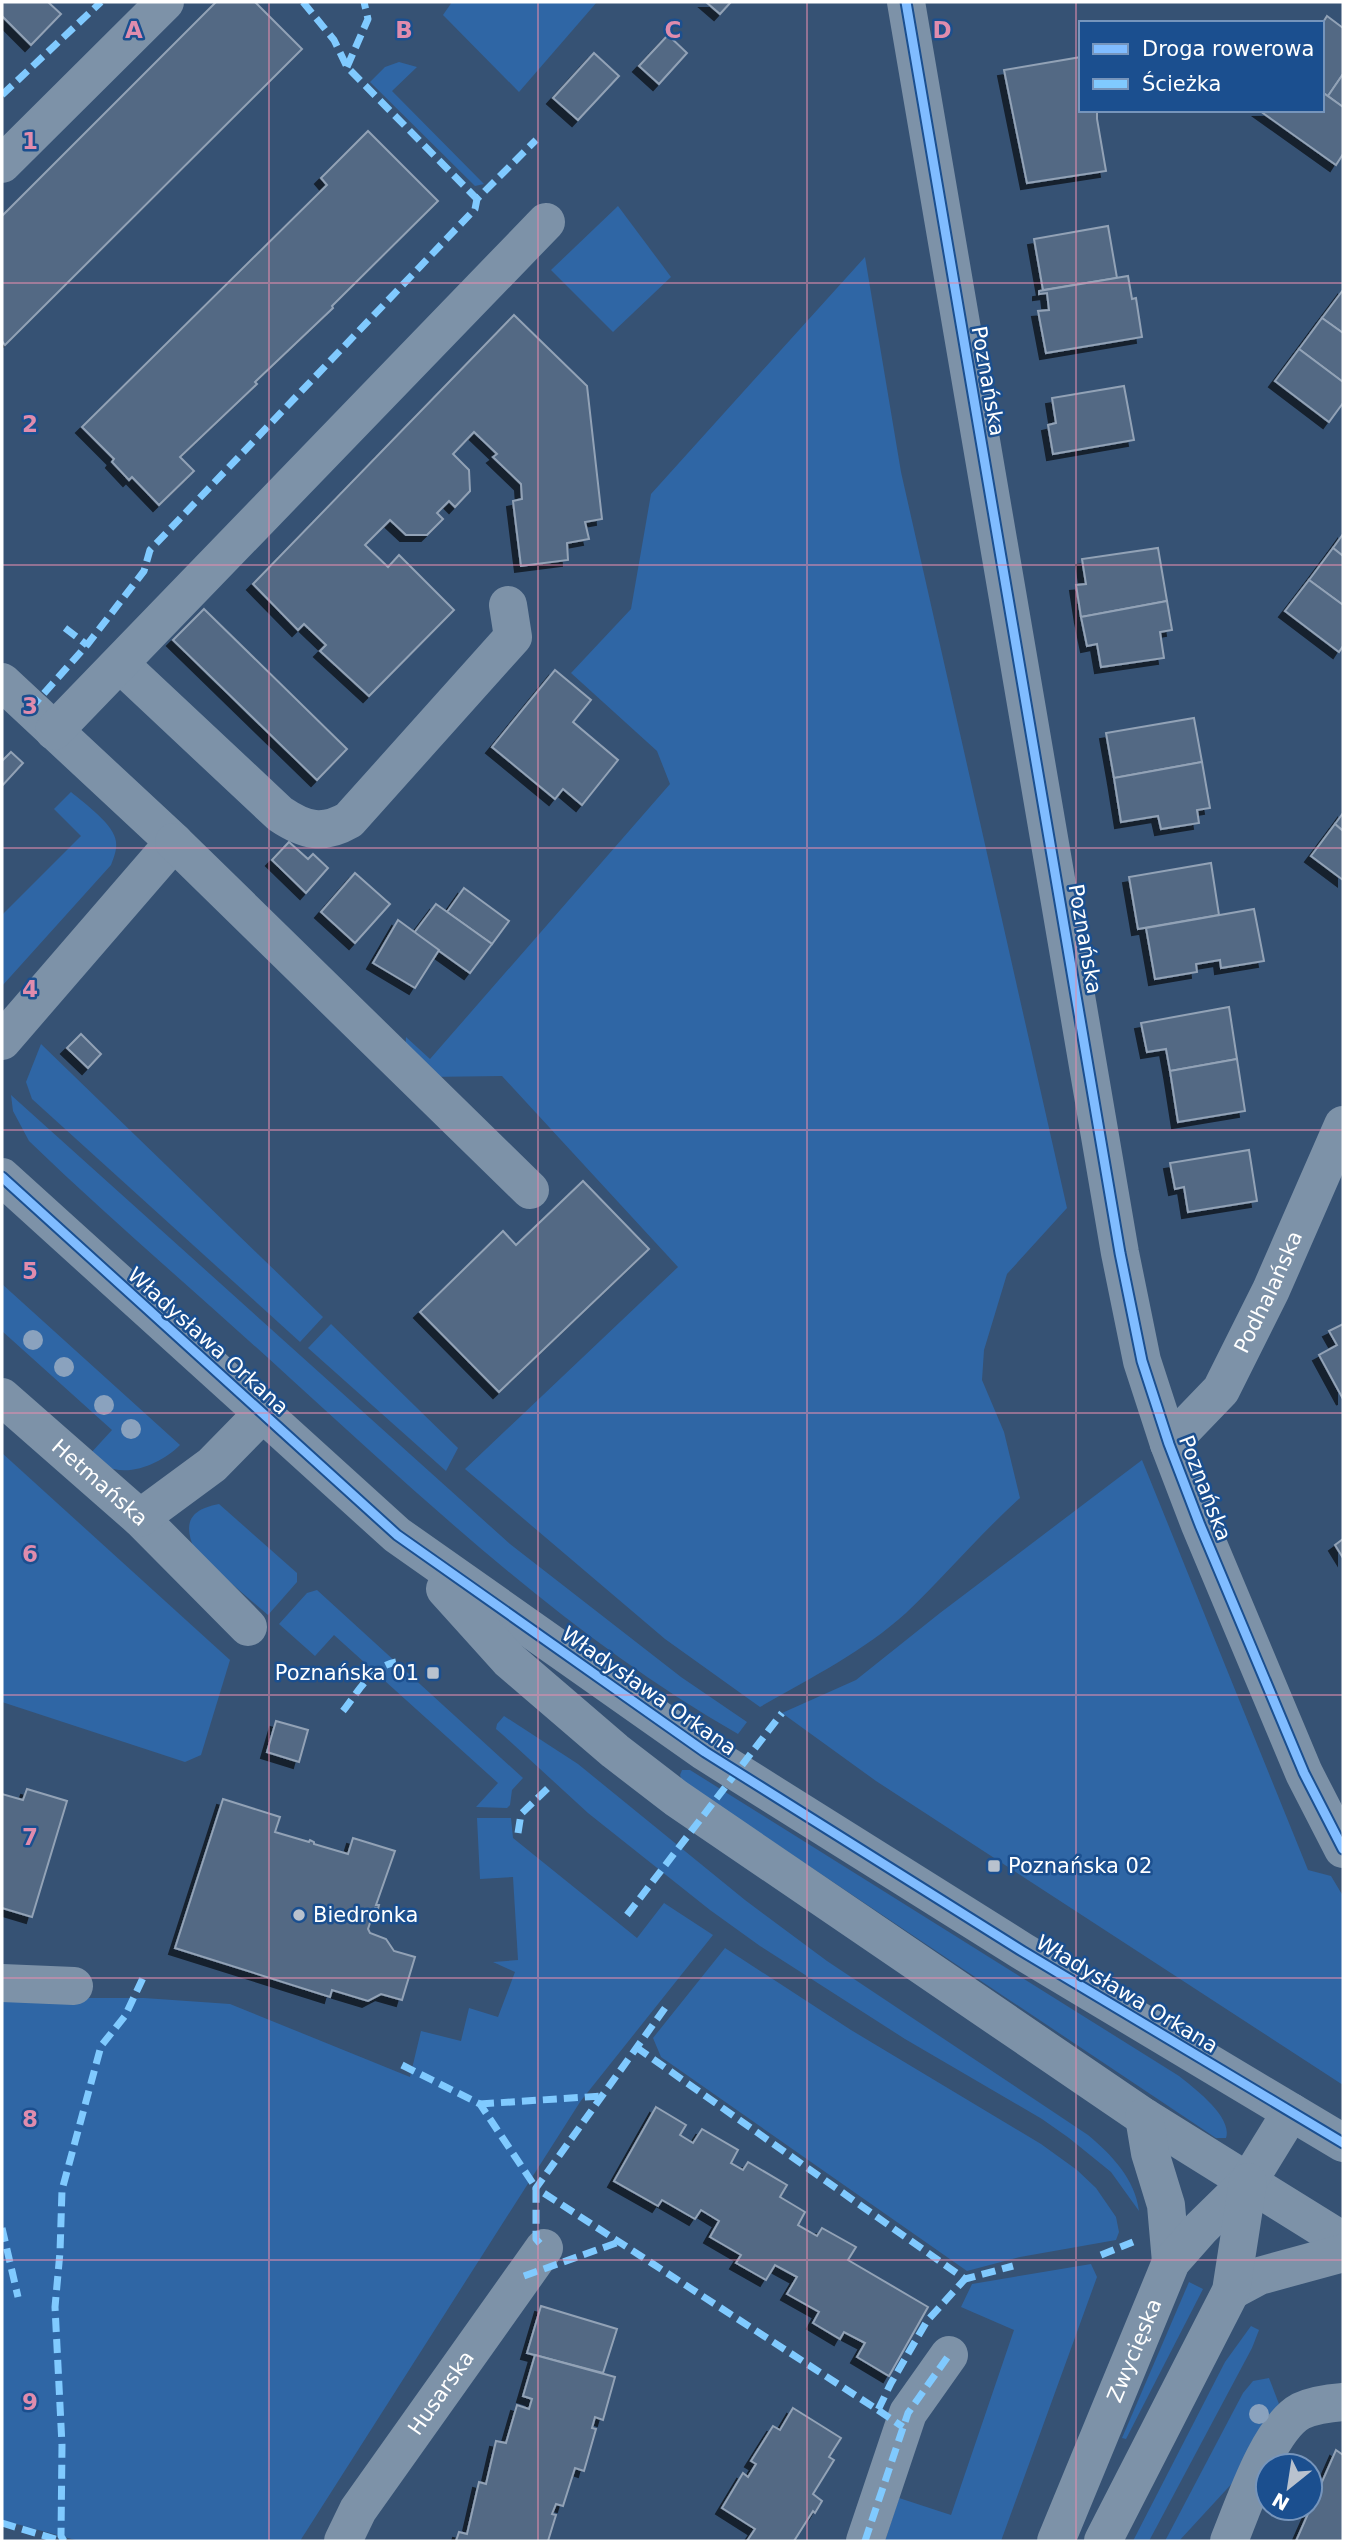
<svg xmlns="http://www.w3.org/2000/svg" width="1345" height="2543" viewBox="0 0 1345 2543" font-family="'DejaVu Sans',sans-serif">
	<style>
		.green { fill: #2f66a5 }
		.building { fill: #526984; stroke: #92a2b6; stroke-width: 2; filter: url(#shadow) }
		.lines { fill: none; stroke-linecap: round; stroke-linejoin: round }
		.minor { stroke: #7d92a8; stroke-width: 38 }
		.quiet { stroke: #80caff; stroke-width: 7; stroke-dasharray: 14 7; stroke-linecap: butt }
		.cycleway-casing { stroke: #1b4f8f; stroke-width: 13 }
		.cycleway { stroke: #80bcff; stroke-width: 9 }
		.tree { fill: #8aa2be }
		.grid { fill: none; stroke: #e08cad; stroke-width: 2; stroke-opacity: 0.55 }
		.poi-dot { fill: #b9c2ce; stroke: #1b4f8f; stroke-width: 2.5 }
		.labels { text-anchor: middle; dominant-baseline: central; stroke-width: 5; stroke-linejoin: round; paint-order: stroke }
		.street-label { font-size: 21px; fill: #fff; stroke: #1b4f8f }
		.poi-label { font-size: 21px; fill: #fff; stroke: #1b4f8f; text-anchor: start }
		.grid-label { font-size: 23px; text-anchor: middle; font-weight: bold; fill: #e08cad; stroke: #1b4f8f; stroke-width: 5; stroke-linejoin: round; paint-order: stroke }
	</style>
	<defs>
		<filter id="shadow"><feDropShadow dx="-6" dy="6" stdDeviation="0" flood-color="#0009"/></filter>
	</defs>
	<rect width="100%" height="100%" fill="#365274"/>
	<g class="green">
		<polygon points="452,2 597,2 519,92 443,15"/>
		<polygon points="399,62 417,67 392,91 484,184 475,186 370,82 385,67"/>
		<polygon points="618,206 671,277 613,332 551,270"/>
		<path d="M865,257L901,472L1067,1208L1007,1274L984,1350L982,1380L1004,1432L1020,1498C980,1534 945,1576 906,1613C863,1652 810,1678 760,1707L665,1639L465,1469L678,1267L502,1076L426,1077L405,1059L406,1037L430,1059L670,784L657,751L571,673L631,609L651,494Z"/>
		<path d="M71,792C84,803 115,825 116,842C117,850 114,857 111,865L2,986V915L81,836L54,809Z"/>
		<polygon points="41,1044 323,1317 300,1342 32,1099 26,1082"/>
		<path d="M11,1095L510,1544L681,1677L747,1722L738,1734C572,1639 432,1507 291,1379C204,1299 114,1223 29,1141L13,1111Z"/>
		<path d="M2,1284L180,1445C162,1463 128,1479 103,1465C99,1462 94,1457 90,1454L112,1430L2,1331Z"/>
		<polygon points="331,1324 458,1448 446,1471 308,1348"/>
		<polygon points="2,1453 230,1660 201,1755 185,1762 2,1702"/>
		<polygon points="1142,1460 1308,1870 1331,1876 1343,1896 1343,2085 876,1781 782,1713 856,1680 940,1613"/>
		<path d="M219,1504L297,1573V1582L268,1615L196,1553C183,1525 187,1510 219,1504Z"/>
		<polygon points="317,1590 523,1778 512,1790 510,1805 507,1808 476,1807 498,1783 334,1635 315,1656 279,1624 307,1593"/>
		<path d="M504,1716L578,1764L745,1900L827,1961L1088,2135C1112,2155 1135,2179 1139,2211L1111,2172L1069,2138L1042,2119L905,2039L760,1946L710,1910L588,1813L503,1735L496,1729L497,1724Z"/>
		<path d="M682,1770H690L1179,2076C1194,2088 1233,2117 1226,2138H1216L682,1781L680,1775Z"/>
		<polygon points="477,1818 511,1818 513,1838 637,1938 664,1903 713,1935 580,2102 300,2541 79,2541 2,2520 2,1998 144,1998 230,2004 410,2077 421,2031 461,2041 469,2008 498,2017 515,1972 493,1962 518,1960 513,1877 480,1879"/>
		<polygon points="725,1948 851,2030 1041,2144 1077,2170 1096,2188 1116,2217 1119,2232 1116,2240 1020,2257 967,2271 661,2057 653,2038"/>
		<polygon points="1091,2264 1097,2277 1001,2541 885,2541 899,2498 951,2515 1014,2330 961,2307 972,2284"/>
		<polygon points="1189,2282 1203,2289 1126,2439 1122,2438"/>
		<polygon points="1251,2326 1259,2330 1252,2348 1149,2541 1133,2541 1225,2362"/>
		<polygon points="1269,2378 1279,2404 1249,2465 1179,2541 1165,2541 1243,2393 1253,2381"/>
	</g>
	<g class="building">
		<polygon points="2,2 48,2 61,14 31,45 2,16"/>
		<polygon points="216,2 255,2 302,49 5,345 2,341 2,216"/>
		<polygon points="706,2 731,2 720,14"/>
		<polygon points="1327,16 1343,28 1343,74 1328,96 1322,92 1322,24"/>
		<polygon points="668,35 687,53 659,84 639,66"/>
		<polygon points="594,53 619,76 578,120 553,98"/>
		<polygon points="1081,57 1081,110 1097,110 1097,119 1106,171 1027,183 1004,70"/>
		<polygon points="1343,74 1343,107 1328,96"/>
		<polygon points="1322,92 1343,107 1343,154 1336,165 1260,111 1322,110"/>
		<polygon points="368,131 438,201 332,306 333,308 255,382 257,384 180,457 194,471 159,505 132,477 129,480 112,462 114,459 82,427 327,185 321,178"/>
		<polygon points="1108,226 1117,278 1043,290 1034,239"/>
		<polygon points="1128,276 1132,299 1136,298 1142,337 1046,353 1038,311 1049,310 1047,293 1039,294 1039,291"/>
		<polygon points="1343,290 1343,333 1322,318"/>
		<polygon points="514,315 587,386 602,519 585,522 589,539 567,543 568,560 521,566 513,501 522,499 521,484 493,457 497,454 474,432 453,454 469,470 470,491 455,507 449,501 437,513 443,519 427,535 406,535 390,520 365,545 388,567 399,555 454,610 369,696 320,651 326,645 304,624 298,630 253,584"/>
		<polygon points="1322,318 1343,333 1343,382 1299,349"/>
		<polygon points="1299,349 1343,382 1343,403 1329,422 1275,381"/>
		<polygon points="1124,386 1134,440 1053,454 1048,425 1056,423 1052,398"/>
		<polygon points="1343,534 1343,556 1333,548"/>
		<polygon points="1158,548 1167,601 1081,617 1076,585 1086,584 1082,559"/>
		<polygon points="1333,548 1343,556 1343,605 1309,580"/>
		<polygon points="1309,580 1343,605 1343,646 1339,652 1285,611"/>
		<polygon points="1167,601 1172,630 1160,632 1164,658 1101,667 1097,644 1087,646 1081,617"/>
		<polygon points="204,609 347,749 317,780 173,640"/>
		<polygon points="555,670 591,700 573,722 618,760 582,805 563,789 555,799 492,747"/>
		<polygon points="1194,718 1202,762 1114,778 1106,733"/>
		<polygon points="11,752 23,763 2,786 2,761"/>
		<polygon points="1202,762 1210,808 1197,810 1199,823 1161,829 1158,816 1121,822 1114,778"/>
		<polygon points="1343,813 1343,831 1335,824"/>
		<polygon points="1335,824 1343,831 1343,880 1311,856"/>
		<polygon points="289,842 308,859 313,854 328,868 306,893 272,860"/>
		<polygon points="1211,863 1219,915 1138,929 1129,877"/>
		<polygon points="355,873 390,904 355,943 321,912"/>
		<polygon points="464,888 509,921 492,944 447,912"/>
		<polygon points="436,904 492,944 470,973 414,933"/>
		<polygon points="1254,909 1264,961 1221,968 1220,960 1196,964 1197,972 1155,979 1146,928"/>
		<polygon points="398,920 439,950 415,988 373,963"/>
		<polygon points="1229,1007 1237,1059 1170,1071 1166,1049 1147,1052 1141,1023"/>
		<polygon points="81,1034 101,1054 88,1068 67,1048"/>
		<polygon points="1237,1059 1245,1111 1178,1122 1170,1071"/>
		<polygon points="1249,1150 1257,1201 1188,1212 1184,1187 1175,1189 1170,1163"/>
		<polygon points="583,1181 649,1249 499,1392 420,1312 503,1231 516,1245"/>
		<polygon points="1343,1324 1343,1399 1319,1355 1337,1345 1329,1331"/>
		<polygon points="1343,1539 1343,1558 1335,1545"/>
		<polygon points="276,1721 308,1730 299,1762 267,1752"/>
		<polygon points="27,1789 67,1801 32,1917 2,1908 2,1794 23,1800"/>
		<polygon points="223,1799 280,1817 275,1832 309,1842 310,1840 314,1842 314,1844 348,1854 353,1838 395,1851 376,1905 379,1905 378,1909 375,1908 368,1929 370,1933 386,1939 394,1951 415,1957 402,2000 381,1994 368,2001 332,1990 330,1997 175,1948"/>
		<polygon points="656,2107 686,2125 680,2135 693,2143 702,2129 738,2150 731,2163 743,2170 748,2162 787,2185 780,2197 805,2212 798,2225 817,2236 822,2228 856,2247 848,2260 928,2307 889,2376 857,2357 865,2343 844,2332 840,2339 813,2323 819,2312 787,2294 797,2277 775,2265 766,2280 736,2263 741,2255 710,2237 719,2221 701,2210 695,2219 662,2200 658,2206 614,2181"/>
		<polygon points="541,2306 617,2329 603,2373 527,2353"/>
		<polygon points="535,2355 615,2377 603,2420 595,2417 592,2428 596,2429 584,2471 575,2468 563,2506 556,2504 552,2514 556,2515 548,2541 456,2541 459,2532 467,2534 479,2482 486,2484 496,2441 506,2443 517,2405 529,2409 532,2399 523,2396"/>
		<polygon points="793,2408 841,2438 829,2457 834,2460 813,2494 822,2501 815,2513 813,2511 794,2541 747,2541 755,2529 722,2508 743,2473 748,2477 756,2464 751,2461 773,2426 780,2430"/>
		<polygon points="1336,2450 1343,2455 1343,2541 1296,2541"/>
	</g>
	<g class="lines">
		<g class="minor">
			<polyline points="906,2 1120,1253 1142,1361 1169,1444 1200,1525 1304,1773 1343,1849"/>
			<polyline points="2,164 165,2"/>
			<path d="M120,664L280,814C305,831 323,835 349,820L513,637L508,605"/>
			<polyline points="2,682 174,842 2,1041"/>
			<polyline points="54,731 546,222"/>
			<polyline points="174,842 530,1190"/>
			<polyline points="2,1177 397,1535 705,1752 1022,1951 1343,2143"/>
			<path id="s1" d="M2,1397L140,1518L248,1627"/>
			<path id="s2" d="M1169,1444L1221,1390L1271,1290L1343,1125"/>
			<polyline points="140,1518 212,1465 262,1414"/>
			<polyline points="445,1589 509,1660 615,1751 676,1798 1144,2117 1343,2241"/>
			<polyline points="2,1983 74,1986"/>
			<polyline points="1144,2117 1150,2153 1166,2205 1171,2262"/>
			<polyline points="1231,2291 1259,2276 1343,2253"/>
			<path id="s3" d="M343,2541L358,2510L544,2248"/>
			<polyline points="865,2541 908,2413 949,2355"/>
			<path id="s4" d="M1056,2541L1171,2262L1201,2228L1248,2182L1291,2112"/>
			<polyline points="1103,2541 1231,2291 1248,2182"/>
			<path d="M1229,2541C1243,2507 1269,2428 1301,2411C1314,2405 1330,2403 1343,2402"/>
		</g>
		<g class="quiet">
			<polyline points="303,2 334,40 347,67 477,199"/>
			<polyline points="347,67 368,19 364,2"/>
			<polyline points="2,95 101,2"/>
			<polyline points="65,628 87,645"/>
			<polyline points="30,709 87,645 144,571 150,550 475,209 477,199 536,140"/>
			<path d="M343,1711C358,1692 371,1667 396,1662"/>
			<polyline points="518,1833 521,1814 548,1788"/>
			<polyline points="627,1915 782,1713"/>
			<polyline points="665,2008 536,2188 878,2410 891,2383 927,2321 965,2279"/>
			<polyline points="636,2047 965,2279 1013,2266"/>
			<polyline points="402,2065 480,2104 536,2188 536,2239 544,2248"/>
			<polyline points="480,2104 602,2096"/>
			<polyline points="2,2228 18,2297"/>
			<polyline points="1101,2255 1133,2242"/>
			<polyline points="524,2276 619,2242"/>
			<polyline points="878,2410 903,2427"/>
			<polyline points="2,2523 62,2541"/>
			<polyline points="64,2541 61,2536 62,2445 55,2307 60,2252 62,2190 101,2046 125,2016 143,1978"/>
			<polyline points="865,2541 908,2413 949,2355"/>
		</g>
		<defs>
			<g id="cycleway">
				<polyline points="906,2 1120,1253 1142,1361 1169,1444 1200,1525 1304,1773 1343,1849"/>
				<polyline points="2,1177 397,1535 705,1752 1022,1951 1343,2143"/>
			</g>
		</defs>
		<use href="#cycleway" class="cycleway-casing"/>
		<use href="#cycleway" class="cycleway"/>
	</g>
	<g class="tree">
		<circle cx="33" cy="1340" r="10"/>
		<circle cx="64" cy="1367" r="10"/>
		<circle cx="104" cy="1405" r="10"/>
		<circle cx="131" cy="1429" r="10"/>
		<circle cx="1259" cy="2414" r="10"/>
	</g>
	<path class="grid" d="M269,2V2541M538,2V2541M807,2V2541M1076,2V2541M2,283H1343M2,565H1343M2,848H1343M2,1130H1343M2,1413H1343M2,1695H1343M2,1978H1343M2,2260H1343"/>
	<g class="poi-dot">
		<rect x="426" y="1666" width="14" height="14" rx="3.5"/>
		<rect x="987" y="1859" width="14" height="14" rx="3.5"/>
		<circle cx="299" cy="1915" r="7"/>
	</g>
	<g class="labels">
		<g class="street-label">
			<text transform="translate(988 381) rotate(80)">Poznańska</text>
			<text transform="translate(1085 939) rotate(80)">Poznańska</text>
			<text stroke="none"><textPath href="#s2" startOffset="184">Podhalańska</textPath></text>
			<text transform="translate(208 1341) rotate(42)">Władysława Orkana</text>
			<text stroke="none"><textPath href="#s1" startOffset="130">Hetmańska</textPath></text>
			<text transform="translate(1205 1488) rotate(69)">Poznańska</text>
			<text transform="translate(649 1691) rotate(35)">Władysława Orkana</text>
			<text transform="translate(1127 1994) rotate(31)">Władysława Orkana</text>
			<text stroke="none"><textPath href="#s4" startOffset="206">Zwycięska</textPath></text>
			<text stroke="none"><textPath href="#s3" startOffset="178">Husarska</textPath></text>
		</g>
		<g class="poi-label">
			<text x="419" y="1673" text-anchor="end">Poznańska 01</text>
			<text x="1008" y="1866">Poznańska 02</text>
			<text x="313" y="1915">Biedronka</text>
		</g>
	</g>
	<g class="grid-label">
		<text x="134" y="38">A</text>
		<text x="404" y="38">B</text>
		<text x="673" y="38">C</text>
		<text x="942" y="38">D</text>
		<text x="30" y="149">1</text>
		<text x="30" y="432">2</text>
		<text x="30" y="714">3</text>
		<text x="30" y="997">4</text>
		<text x="30" y="1279">5</text>
		<text x="30" y="1562">6</text>
		<text x="30" y="1845">7</text>
		<text x="30" y="2127">8</text>
		<text x="30" y="2410">9</text>
	</g>
	<rect width="1345" height="2543" fill="none" stroke="#ffffff" stroke-width="7"/>
	<rect x="1079" y="21" width="245" height="91" fill="#1b4f8f" stroke="#7695bc" stroke-width="2"/>
	<rect x="1093" y="44" width="35" height="10" fill="#80bcff" stroke="#7695bc" stroke-width="2"/>
	<text x="1142" y="56" font-size="21" fill="#ffffff">Droga rowerowa</text>
	<rect x="1093" y="79" width="35" height="10" fill="#80caff" stroke="#7695bc" stroke-width="2"/>
	<text x="1142" y="91" font-size="21" fill="#ffffff">Ścieżka</text>
	<g transform="translate(1289 2487) rotate(210)"><circle r="33" fill="#1b4f8f" stroke="#7695bc" stroke-width="2"/>
	<path d="M0-5L12 26L0 18L-12 26Z" fill="#b9c2ce"/>
	<text y="-10" font-size="19" font-weight="bold" text-anchor="middle" fill="#ffffff">N</text>
	</g>
</svg>
